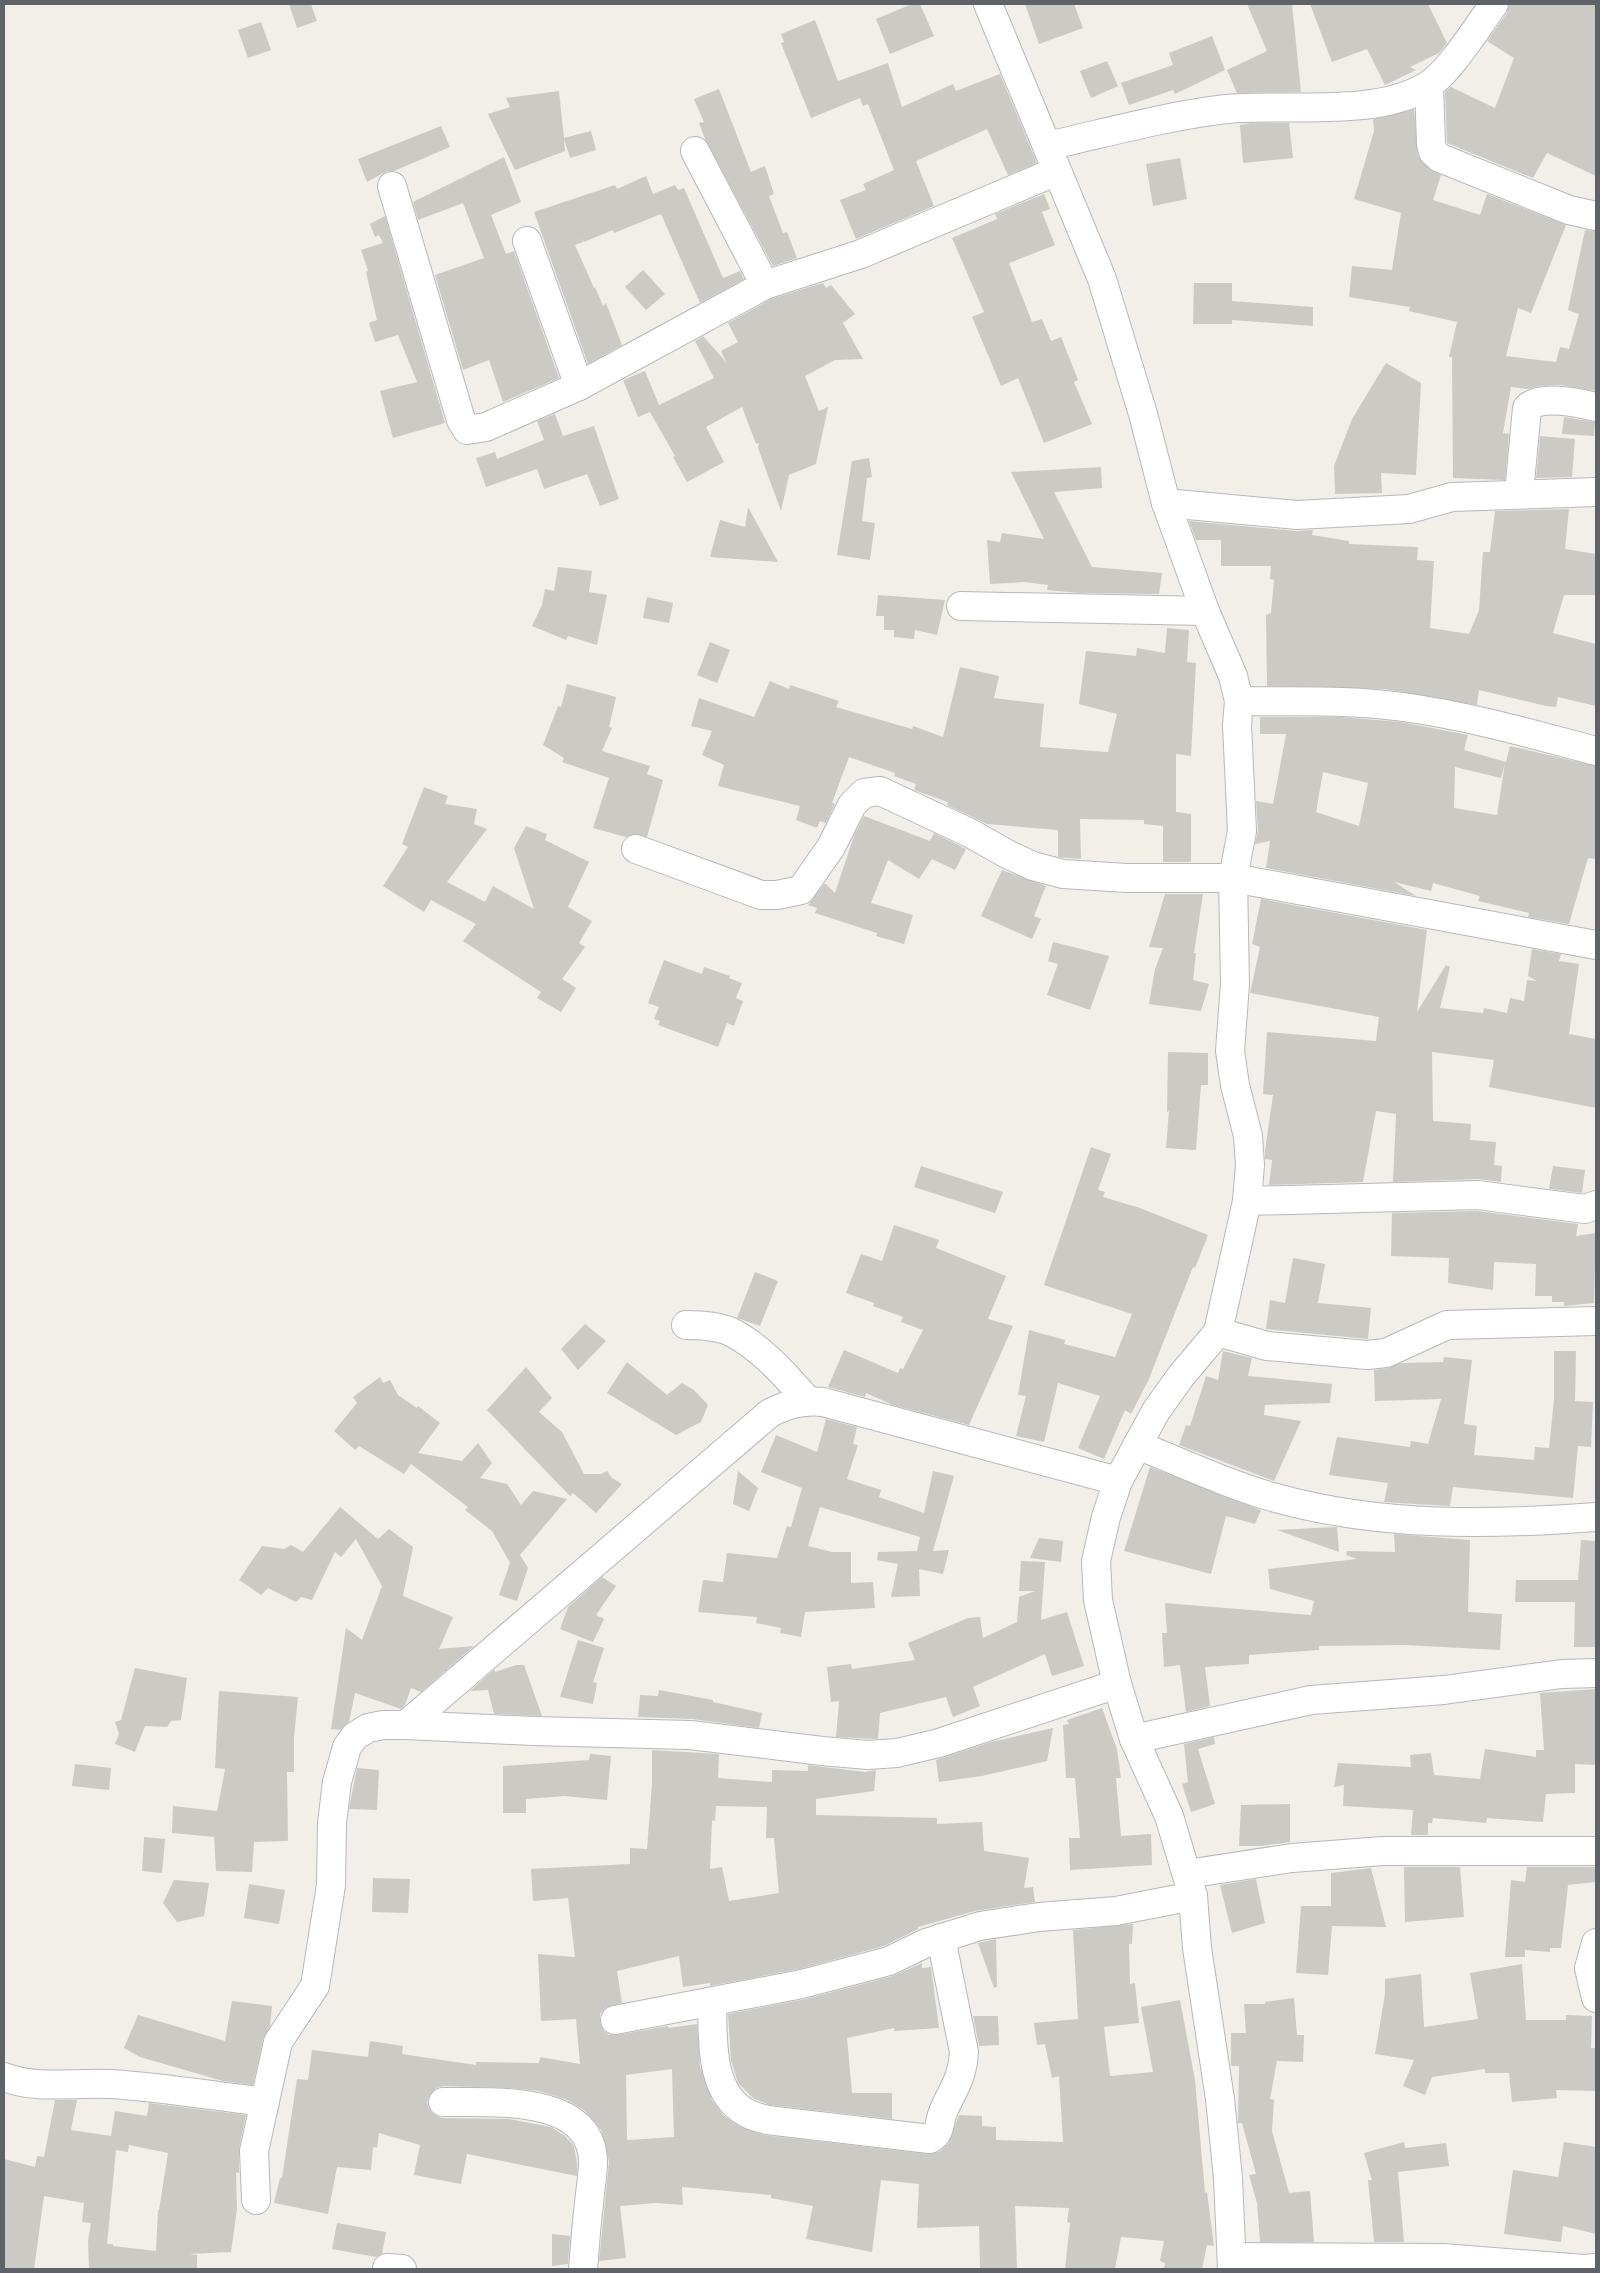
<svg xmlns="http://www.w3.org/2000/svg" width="1600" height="2273" viewBox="0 0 1600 2273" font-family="'Titillium Web',sans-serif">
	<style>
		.building { fill: #cccac5; fill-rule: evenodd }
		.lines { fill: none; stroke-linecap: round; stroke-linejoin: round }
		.minor-casing { stroke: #b5b8bc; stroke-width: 30 }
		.minor { stroke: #fff; stroke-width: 28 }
	</style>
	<rect width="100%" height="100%" fill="#f1efe8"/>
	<g class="building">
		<polygon points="289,4 311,4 317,21 297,28"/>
		<polygon points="912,4 920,4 934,36 890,54 876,19"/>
		<polygon points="1025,4 1074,4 1083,28 1039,44"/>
		<polygon points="1247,4 1292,4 1301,92 1237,93 1227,70 1267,51"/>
		<polygon points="1310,4 1428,4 1447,43 1439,53 1410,67 1416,70 1385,85 1367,49 1332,62"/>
		<polygon points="1509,4 1596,4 1596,176 1547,153 1533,178 1447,143 1445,92 1451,87 1495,108 1514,58 1487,41 1507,13"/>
		<polygon points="815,20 838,81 888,63 902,107 953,84 956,91 1000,74 1037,163 1008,175 987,129 916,161 934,206 856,239 840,200 866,190 863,184 894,170 868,104 863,106 860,98 811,118 781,43 784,42 781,34"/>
		<polygon points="261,22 271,50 248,58 238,30"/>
		<polygon points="1212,36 1225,70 1175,94 1173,90 1129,105 1121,83 1173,65 1169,53"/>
		<polygon points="1107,61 1118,86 1091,98 1080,71"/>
		<polygon points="719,89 751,172 765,166 774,194 769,196 783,233 787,232 797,258 773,266 705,139 699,123 704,122 694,99"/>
		<polygon points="559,91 564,138 591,131 596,150 570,158 564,139 565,151 515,170 488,114 510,107 506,98"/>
		<polygon points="1414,109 1418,156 1430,170 1441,175 1433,200 1480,215 1487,194 1566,225 1531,313 1518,308 1506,356 1556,362 1560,347 1569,349 1579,314 1568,310 1585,230 1596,231 1596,391 1561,385 1540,386 1528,389 1511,387 1503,433 1509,434 1505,480 1453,478 1452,357 1449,357 1457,322 1409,311 1410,307 1349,297 1352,266 1392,270 1401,213 1354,199 1374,131 1373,119"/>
		<polygon points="1251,123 1289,123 1293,158 1243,163 1240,125"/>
		<polygon points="441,126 450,147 394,171 387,171 367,182 358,159"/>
		<polygon points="504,157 521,202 491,215 506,254 514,251 559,378 503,402 489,360 463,370 435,275 484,258 463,203 418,220 413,202"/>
		<polygon points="1180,158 1187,199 1153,206 1146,164"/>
		<polygon points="646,176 653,194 675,185 678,190 684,188 723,278 740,271 744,279 700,303 661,214 614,233 613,230 584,242 581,238 583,242 575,245 594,288 595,287 603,306 606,303 622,345 588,364 534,212 615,185 617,189"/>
		<polygon points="1044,194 1050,209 1042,212 1055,245 1009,263 1032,322 1042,319 1051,341 1061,337 1078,380 1074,382 1092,424 1044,443 1018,378 1001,386 972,317 984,312 952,238 997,219 995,214"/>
		<polygon points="385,216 445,423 393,438 380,391 417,382 398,335 375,342 369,323 377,320 366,272 368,271 361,250 383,243 379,235 375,237 370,224"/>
		<polygon points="643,270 665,294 646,310 625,287"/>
		<polygon points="823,283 826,288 831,285 855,314 843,323 863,359 835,360 805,376 819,411 828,407 816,464 789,475 781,511 758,448 759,443 756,444 742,407 706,427 724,462 687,482 673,457 675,456 650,412 638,417 623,380 645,371 659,405 714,378 695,341 703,336 726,362 721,351 738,342 728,323 771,299"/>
		<polygon points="1194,283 1232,283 1232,301 1313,307 1313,326 1232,320 1232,324 1193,324"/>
		<polygon points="1386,363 1421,383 1416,475 1381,473 1382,493 1335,494 1334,466 1352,419"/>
		<polygon points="555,414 563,436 594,426 619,499 600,506 587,474 544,489 537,469 486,487 476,458 495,452 497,459 544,440 537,421"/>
		<polygon points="1564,417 1595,422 1594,436 1562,434"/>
		<polygon points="1540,436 1575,439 1572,477 1536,478"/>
		<polygon points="869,458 872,477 867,478 862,521 875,523 870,560 837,555 852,461"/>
		<polygon points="1101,467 1102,488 1054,492 1092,567 1162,573 1159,594 1078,593 1047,590 1048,585 1025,582 990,584 987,540 1000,542 1002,533 1044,539 1011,472"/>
		<polygon points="748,507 778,562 710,557 720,520 745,527"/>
		<polygon points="1569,509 1565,549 1596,554 1596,595 1564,595 1553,633 1596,644 1596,706 1558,697 1556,707 1546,706 1479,690 1477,705 1384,689 1267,686 1266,615 1271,613 1274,580 1270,579 1271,566 1221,566 1221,540 1196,540 1189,521 1296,531 1313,530 1312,535 1349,541 1349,544 1418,547 1417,560 1434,561 1430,628 1469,634 1479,610 1483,552 1490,552 1495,511"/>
		<polygon points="558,567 592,571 589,592 607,595 597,645 568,636 566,640 532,626 542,605 545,589 554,591"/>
		<polygon points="878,595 945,600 937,635 915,630 914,639 894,637 894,630 884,630 884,616 876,616"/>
		<polygon points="647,597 673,603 669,623 643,618"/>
		<polygon points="1167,628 1189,630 1187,662 1196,663 1191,756 1176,754 1176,812 1191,814 1191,862 1163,862 1163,826 1144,824 1144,820 1080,819 1081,859 1058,857 1058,830 987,824 947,805 948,802 914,790 916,784 894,776 895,773 849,757 832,803 835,804 826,823 820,821 817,828 796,820 800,806 718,786 724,765 702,755 712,731 691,726 699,698 754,717 770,681 789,689 790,685 839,701 836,707 912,729 913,726 943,737 960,667 999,676 994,698 1044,704 1040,747 1108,752 1117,714 1079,704 1086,651 1136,656 1137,648 1165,653"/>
		<polygon points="710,642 730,650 717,683 697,675"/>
		<polygon points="567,684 616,697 609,727 612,728 602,751 650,766 647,774 663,780 647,837 634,834 626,837 593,828 609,778 562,762 564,758 543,745 558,706 561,707"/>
		<path d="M1260,717H1341L1401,722L1468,735L1464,750L1506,762L1510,746L1596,766V859L1588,858L1569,924L1528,917L1529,913L1478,901L1480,896L1433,883L1431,891L1394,882L1416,896L1266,868L1270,841L1255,844L1258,830L1256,801L1273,804L1286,734H1260ZM1505,763L1497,815L1454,808L1455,767L1501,778ZM1323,772L1368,783L1359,826L1316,812Z"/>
		<polygon points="424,787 448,796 445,804 477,809 474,824 487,829 447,882 485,902 493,886 534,909 514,848 526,826 547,834 545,840 589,862 568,907 592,921 579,943 585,947 562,979 576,988 561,1012 537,998 541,992 463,941 476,924 431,900 424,912 383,886 408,847 402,844"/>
		<polygon points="864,816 930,841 934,833 966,849 955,870 932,859 919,879 888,860 871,903 913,915 904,944 876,936 877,933 815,913 817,908 808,905 825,883 835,893 855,833"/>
		<polygon points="1002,870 1046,886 1034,916 1041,919 1032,939 981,916"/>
		<polygon points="1165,894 1203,894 1194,953 1196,953 1193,980 1209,984 1201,1011 1149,1004 1155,969 1163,948 1149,947"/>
		<polygon points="1261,899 1427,930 1417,1012 1446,965 1450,967 1440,1008 1483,1013 1484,1008 1507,1013 1510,998 1524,1001 1527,980 1537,981 1528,976 1532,949 1561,954 1559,961 1579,964 1569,1034 1596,1039 1596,1108 1489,1087 1494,1060 1432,1052 1433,1121 1471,1124 1470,1140 1496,1142 1494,1165 1502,1166 1501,1182 1478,1179 1393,1182 1396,1114 1376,1111 1363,1182 1269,1185 1272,1160 1265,1159 1265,1151 1273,1095 1263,1094 1267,1032 1376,1041 1379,1017 1250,993 1260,947 1252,944"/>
		<polygon points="1053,942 1109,956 1090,1010 1047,995 1058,964 1048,961"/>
		<polygon points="664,960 702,974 704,967 730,976 729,978 742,983 736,998 743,1001 734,1026 727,1023 718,1047 658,1025 660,1021 654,1019 659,1007 648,1003"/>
		<polygon points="1168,1052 1208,1053 1208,1085 1201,1085 1196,1150 1166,1148 1169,1111 1167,1112"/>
		<polygon points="1091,1147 1111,1154 1098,1190 1105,1192 1103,1197 1140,1208 1208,1235 1195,1268 1193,1267 1148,1381 1131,1414 1125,1410 1104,1459 1078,1448 1100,1396 1058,1383 1044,1442 1016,1436 1026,1396 1018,1395 1029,1330 1065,1340 1064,1344 1115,1357 1132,1314 1044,1285"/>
		<polygon points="921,1166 1003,1192 995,1213 914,1187"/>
		<polygon points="1553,1166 1585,1170 1582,1193 1549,1189"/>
		<polygon points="1477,1211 1578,1224 1576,1236 1596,1233 1594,1303 1564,1306 1564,1302 1552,1302 1552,1296 1535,1296 1536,1264 1494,1262 1493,1290 1448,1283 1449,1258 1391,1256 1392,1213"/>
		<polygon points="894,1225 939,1240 936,1248 1006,1276 988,1319 1013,1326 969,1425 893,1405 866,1393 865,1397 828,1387 844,1350 898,1373 900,1368 903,1369 923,1330 901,1322 903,1317 873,1306 874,1303 846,1293 861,1254 882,1261"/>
		<polygon points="1293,1258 1325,1264 1318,1303 1371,1308 1368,1339 1266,1329 1270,1300 1285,1303"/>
		<polygon points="755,1272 778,1281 760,1326 737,1318"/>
		<polygon points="585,1324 606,1341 578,1370 561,1349"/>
		<polygon points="1223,1351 1252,1358 1248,1376 1332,1384 1330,1403 1265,1405 1264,1415 1301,1421 1274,1481 1179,1445 1186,1425 1190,1426 1206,1376 1218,1380"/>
		<polygon points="1554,1351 1576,1351 1575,1401 1593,1402 1591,1447 1578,1446 1573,1498 1453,1487 1450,1506 1397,1503 1384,1502 1388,1483 1329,1475 1337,1437 1410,1447 1411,1441 1428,1444 1441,1399 1375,1401 1374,1370 1388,1368 1401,1363 1443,1362 1444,1357 1472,1360 1464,1424 1477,1426 1474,1455 1534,1460 1535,1447 1549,1448 1554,1400"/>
		<polygon points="627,1362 667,1395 682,1383 694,1390 708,1405 701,1422 676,1435 607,1393"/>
		<polygon points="526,1367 552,1398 539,1412 562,1432 584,1474 601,1474 607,1471 612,1478 622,1484 596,1513 573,1493 570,1496 487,1410"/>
		<polygon points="380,1377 383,1383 390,1380 398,1395 417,1408 418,1406 440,1423 418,1453 462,1461 478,1443 492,1463 480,1478 507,1484 521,1505 533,1491 567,1499 520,1555 528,1568 517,1601 499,1595 510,1563 492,1531 465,1510 468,1507 411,1464 404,1474 359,1446 355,1450 334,1431 357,1403 353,1397"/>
		<polygon points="826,1419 857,1427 853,1444 858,1445 847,1479 881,1490 879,1497 924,1513 933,1471 954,1476 933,1551 949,1550 943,1574 919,1569 920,1596 891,1597 898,1564 877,1560 878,1552 917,1551 920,1537 820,1507 808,1546 832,1552 851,1552 851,1583 873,1582 875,1608 805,1612 801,1637 780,1633 781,1628 756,1623 757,1617 698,1612 703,1580 723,1582 727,1553 777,1558 787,1526 791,1527 802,1488 761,1472 776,1435 817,1452"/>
		<polygon points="1150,1467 1261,1510 1255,1524 1226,1516 1211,1574 1124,1551"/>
		<polygon points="738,1471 758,1488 749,1511 733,1504"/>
		<polygon points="340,1507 378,1539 389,1529 413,1547 403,1596 453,1617 439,1649 474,1646 421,1692 411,1688 405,1705 401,1709 355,1693 349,1722 340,1730 331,1729 346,1628 362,1640 382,1586 356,1539 341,1557 335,1552 312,1600 301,1597 296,1602 268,1588 261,1595 239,1580 262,1546 284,1549 291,1545 303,1552"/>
		<polygon points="1337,1527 1339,1552 1277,1530 1335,1527"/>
		<polygon points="1394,1534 1470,1540 1468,1612 1502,1614 1500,1650 1405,1645 1319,1646 1319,1650 1249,1655 1249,1664 1205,1667 1210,1706 1186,1712 1180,1665 1164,1667 1162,1633 1167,1633 1165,1603 1311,1615 1314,1601 1270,1589 1268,1569 1357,1559 1346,1555 1347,1551 1395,1552"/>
		<polygon points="1039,1538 1063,1541 1061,1562 1030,1558"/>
		<polygon points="1581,1540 1596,1541 1596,1647 1574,1647 1575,1602 1515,1602 1516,1580 1578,1580"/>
		<polygon points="1021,1561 1045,1562 1041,1620 1067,1612 1084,1666 1052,1676 1045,1654 973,1687 980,1706 953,1717 946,1697 880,1713 878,1739 836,1737 839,1701 831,1702 827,1667 851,1664 852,1669 915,1660 908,1643 968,1618 980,1617 983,1638 1017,1622 1019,1597 1035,1591 1019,1591"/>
		<polygon points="602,1577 616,1586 596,1615 604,1619 593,1642 560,1629 568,1607"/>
		<polygon points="578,1640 604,1648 593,1682 597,1683 593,1704 560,1697"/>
		<polygon points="516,1665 524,1665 542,1716 494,1714 488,1690 470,1691 495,1669 495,1672"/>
		<polygon points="135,1668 187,1678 181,1720 171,1721 167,1727 145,1726 135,1752 115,1744 119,1734 115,1722 121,1720"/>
		<polygon points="1596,1689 1596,1765 1575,1764 1575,1793 1546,1794 1543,1822 1487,1818 1486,1823 1433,1818 1432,1823 1428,1823 1428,1835 1411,1835 1413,1810 1343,1806 1344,1785 1334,1787 1338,1763 1411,1767 1410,1755 1431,1753 1434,1775 1480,1779 1485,1749 1536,1757 1536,1750 1544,1750 1540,1693"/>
		<polygon points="659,1690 713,1700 713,1702 762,1713 759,1728 692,1719 638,1717 640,1695 658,1696"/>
		<polygon points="219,1691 298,1697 294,1737 294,1772 287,1772 288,1841 254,1842 252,1872 216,1871 214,1837 172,1833 173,1806 217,1811 225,1769 215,1768"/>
		<polygon points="1102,1708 1117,1749 1121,1778 1116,1778 1121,1836 1151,1834 1152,1865 1070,1870 1069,1838 1080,1838 1075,1778 1066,1778 1063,1725 1069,1724 1067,1720"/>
		<polygon points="1053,1728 1047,1761 982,1776 939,1782 936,1760 991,1742"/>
		<polygon points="1214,1737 1215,1744 1198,1749 1215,1804 1191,1812 1182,1784 1188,1782 1184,1744"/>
		<path d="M652,1750L719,1754L718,1778L772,1782V1770L808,1771V1765L865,1772L876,1770L874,1791L816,1799V1815L937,1818V1824L982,1822L984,1851L1029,1858L1024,1888L1033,1887L1035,1902L975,1911L918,1927V1929L884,1946L799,1969L710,1986V1983L683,1987L679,1956L617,1971L622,2003L605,2008L600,2014V2022L604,2031L609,2035H617L668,2026L669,2028L697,2024L700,2066L712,2100L723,2115L735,2124L763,2135L929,2154L939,2152L948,2144L959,2115L982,2116V2126L996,2127V2140L1063,2142L1059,2076L1052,2078L1045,2044L1037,2045L1034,2023L1078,2019L1073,1930L1133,1924L1132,1944H1129L1130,1984L1135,1983L1139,2023L1104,2027L1110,2076L1153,2072L1141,2007L1180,2000L1195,2080L1205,2193L1207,2192L1214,2246L1207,2245L1202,2269H1164L1165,2263L1160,2261L1164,2241L1121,2237L1115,2269H1065L1070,2223L1067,2222L1069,2208L1015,2206L1017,2269H980L979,2226L917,2228L919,2184L881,2180L872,2252L806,2239L813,2206L771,2198V2195L682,2187L683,2205L656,2203L620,2206L626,2258L599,2261L609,2162L601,2130L584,2110L565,2099L539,2091L511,2088L443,2086L436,2088L430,2094L427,2102L429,2109L435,2115L442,2118L509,2119L551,2127L565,2136L574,2146L577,2163V2176L467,2154L461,2184L414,2175L420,2145L379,2133L377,2148L373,2147L371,2170L337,2167L328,2214L274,2203L280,2178H282L297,2079L308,2080L312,2050L368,2057L370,2041L403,2046L402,2054L476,2065V2062L539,2063L540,2057L580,2064L576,2019L541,2021L538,1954L575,1957L568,1898L533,1901L531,1869L630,1864V1848L647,1849L652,1784ZM716,1806L767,1807L766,1838H774L779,1893L729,1901L722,1867L710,1869L712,1820L715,1821ZM672,2069L674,2137L627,2140L626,2075Z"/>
		<polygon points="590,1754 611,1756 607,1800 565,1796 526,1799 526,1813 503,1813 503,1766 589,1760"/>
		<polygon points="75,1764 111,1768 109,1790 72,1786"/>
		<polygon points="357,1768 379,1770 377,1810 349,1809"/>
		<polygon points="1290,1804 1290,1842 1261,1846 1239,1846 1241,1805"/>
		<polygon points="144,1837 165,1839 162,1873 142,1871"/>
		<polygon points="1404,1867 1460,1867 1464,1917 1405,1922"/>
		<polygon points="1527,1867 1596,1867 1596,1882 1568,1885 1561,1948 1550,1948 1550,1952 1525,1950 1525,1957 1505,1957 1511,1880 1525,1882"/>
		<polygon points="1371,1868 1386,1927 1332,1926 1328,1975 1296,1973 1301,1906 1331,1906 1331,1873"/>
		<polygon points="373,1878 410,1879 408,1913 372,1912"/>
		<polygon points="1256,1879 1265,1923 1232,1933 1220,1885"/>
		<polygon points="174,1880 209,1883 204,1916 177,1922 163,1903"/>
		<polygon points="249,1884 285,1890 279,1924 244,1918"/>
		<polygon points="996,1939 997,1987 994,1988 978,1943"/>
		<polygon points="922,1963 922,1968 931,1967 939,2028 894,2031 894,2028 847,2038 852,2093 892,2093 892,2119 770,2105 754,2099 738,2083 731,2060 728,2014 806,1999 893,1976"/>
		<polygon points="1522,1964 1526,2020 1566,2020 1566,2015 1592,2016 1591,2048 1596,2048 1596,2091 1556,2090 1557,2098 1512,2102 1509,2073 1485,2073 1485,2069 1432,2077 1425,2095 1403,2086 1414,2060 1375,2054 1385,1994 1385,1979 1421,1974 1424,2027 1478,2019 1470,1973"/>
		<polygon points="1294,1998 1297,2035 1304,2035 1303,2062 1277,2061 1270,2099 1274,2100 1272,2131 1289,2193 1310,2191 1314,2242 1260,2242 1257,2203 1249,2175 1256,2174 1242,2123 1238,2123 1239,2066 1231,2066 1231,2033 1246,2033 1244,2004 1265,2004 1265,2002"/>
		<polygon points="232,2001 272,2006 270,2026 263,2039 253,2085 223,2081 140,2057 124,2048 138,2015 225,2041"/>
		<polygon points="973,2016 998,2016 999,2045 979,2046"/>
		<path d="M55,2100H77L71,2130L111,2136L115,2111L147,2116L149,2103L246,2115L239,2148V2173L236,2172L237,2209L231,2252L189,2254L197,2255V2269H89L88,2241L91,2223L82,2222L84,2203L44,2196L34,2269H4V2159L35,2167L37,2156L44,2157ZM129,2145L168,2153L159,2210H158L156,2251L113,2246V2244H107L116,2150L128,2152Z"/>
		<polygon points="1404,2142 1405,2148 1446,2143 1449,2166 1398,2172 1404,2242 1374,2242 1368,2180 1372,2180 1364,2153"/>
		<polygon points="1564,2142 1596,2147 1596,2234 1563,2226 1561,2242 1504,2234 1513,2170 1558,2177"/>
		<polygon points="337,2223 386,2232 382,2254 376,2257 332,2249"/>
		<polygon points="552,2234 570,2236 568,2264 552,2266"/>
	</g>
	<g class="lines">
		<defs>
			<g id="minor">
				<polyline points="988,4 1102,279 1143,414 1166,503 1205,611 1233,676 1239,701 1237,725 1242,831 1233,878 1235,984 1230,1051 1235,1085 1248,1136 1250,1165 1247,1201 1218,1332 1181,1376 1156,1411 1118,1481 1106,1517 1096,1561 1098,1600 1117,1684 1134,1739 1169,1816 1193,1896 1197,1948 1220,2099 1228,2178 1232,2269"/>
				<polyline points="1429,85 1431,144 1433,152 1440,158 1569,210 1596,216"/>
				<path d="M1047,146C1106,133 1166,116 1226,109C1285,103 1375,118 1427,86C1449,73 1478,26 1494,4"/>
				<polyline points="695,151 765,285"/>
				<polyline points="392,186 461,420 467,430 486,427 579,386 765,285 861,254 1057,171"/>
				<polyline points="527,241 579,386"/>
				<path d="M1519,493L1527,408C1540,394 1580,403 1596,407"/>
				<polyline points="1166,503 1297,515 1409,509 1452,497 1596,492"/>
				<polyline points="961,606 1205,611"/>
				<path d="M1239,701C1293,702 1349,699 1403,707C1469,716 1532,734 1596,751"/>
				<polyline points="636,849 761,895 777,895 801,890 831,847 852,805 864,793 880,791 970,833 1007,854 1033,866 1063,874 1127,878 1233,878 1596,945"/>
				<polyline points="1247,1201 1478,1195 1585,1209 1596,1205"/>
				<path d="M686,1325C699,1325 718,1326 731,1332C761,1347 786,1376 808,1401"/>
				<polyline points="1218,1332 1267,1346 1367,1355 1386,1353 1447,1325 1596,1321"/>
				<path d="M1137,1445C1183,1463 1229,1485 1276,1498C1381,1527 1489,1525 1596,1517"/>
				<path d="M406,1725L770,1413C788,1404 803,1400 823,1402L1118,1481"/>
				<polyline points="1134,1739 1311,1700 1444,1690 1562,1674 1596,1673"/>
				<polyline points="1187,1874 1292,1858 1383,1851 1596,1851"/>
				<polyline points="1596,1943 1589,1968 1596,1998"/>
				<path d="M712,2002C713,2038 709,2091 745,2112C751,2116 760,2118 767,2120L930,2139C942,2132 938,2123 943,2112C953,2088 962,2081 964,2052L941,1938"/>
				<polyline points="615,2020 802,1984 889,1961 926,1943 980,1926 1039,1917 1116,1911 1193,1896"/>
				<path d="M4,2077C37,2090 75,2082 110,2084C161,2087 213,2096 265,2102"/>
				<path d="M443,2102C489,2103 592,2093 593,2162C593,2176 590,2190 589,2204C586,2226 585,2248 583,2269"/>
				<polyline points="256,2200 254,2151 278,2042 315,1986 331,1885 332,1823 337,1782 347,1747 355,1736 368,1728 383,1725 406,1725 533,1731 690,1735 822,1751 868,1755 897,1753 939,1743 1117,1684"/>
				<polyline points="1233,2257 1443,2258 1584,2269 1596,2268"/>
				<polyline points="387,2268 402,2269"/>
			</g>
		</defs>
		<use href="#minor" class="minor-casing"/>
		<use href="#minor" class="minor"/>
	</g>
	<rect width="1600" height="2273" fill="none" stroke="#5f6368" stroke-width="10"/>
</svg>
